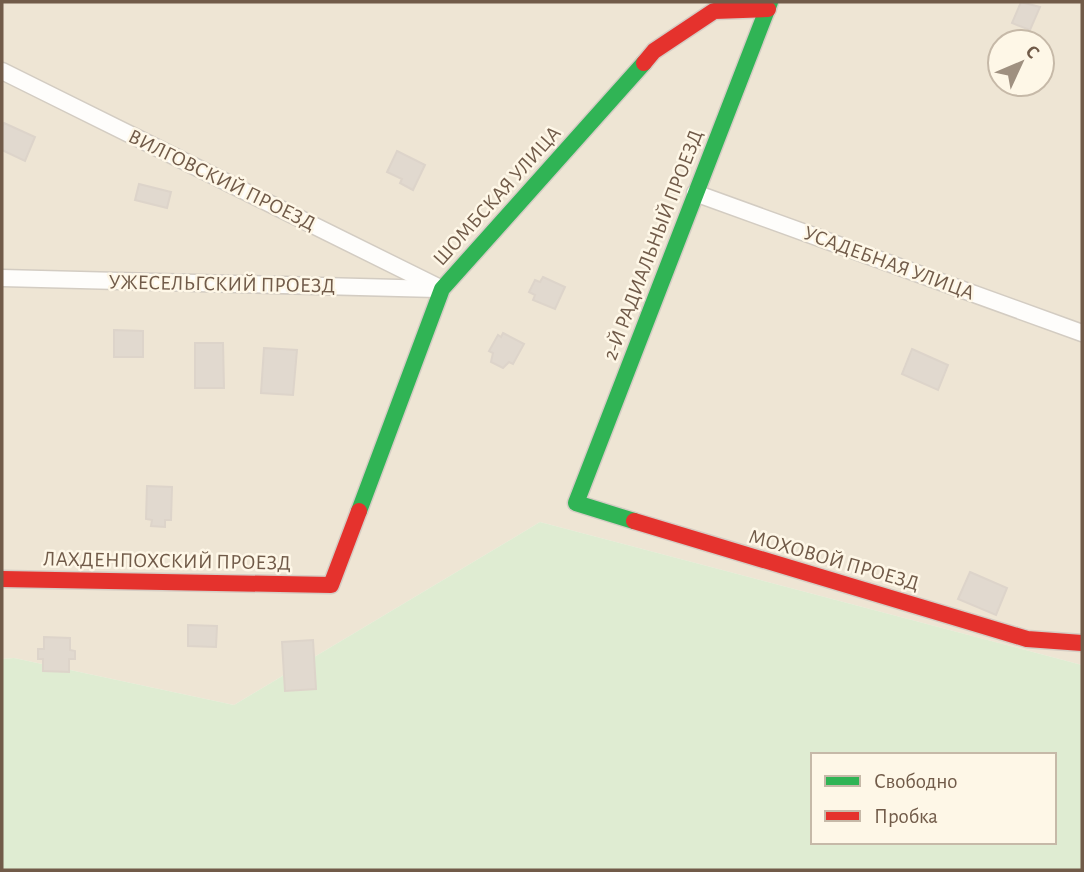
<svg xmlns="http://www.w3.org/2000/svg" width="1084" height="872" viewBox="0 0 1084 872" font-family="'Alegreya Sans',sans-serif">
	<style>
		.residential { fill: #eee5d4; fill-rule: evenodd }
		.green { fill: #dfecd2; fill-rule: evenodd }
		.building { fill: #e1d9cf; stroke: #ddd4ca; stroke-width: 2 }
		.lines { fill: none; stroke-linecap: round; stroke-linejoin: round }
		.street-casing { stroke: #d3ccc2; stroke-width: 19 }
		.fast-casing { stroke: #d5cdc4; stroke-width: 19 }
		.jam-casing { stroke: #d5cdc4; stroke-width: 19 }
		.street { stroke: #fefdfb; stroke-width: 16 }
		.fast { stroke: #30b455; stroke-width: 16 }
		.jam { stroke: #e5322d; stroke-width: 16 }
		.labels { text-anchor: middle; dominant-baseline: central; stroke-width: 5; stroke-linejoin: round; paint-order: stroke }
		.street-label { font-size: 21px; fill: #715b49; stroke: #fef7e7 }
	</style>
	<rect width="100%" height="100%" fill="#f5f1e7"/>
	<path class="residential" d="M2,2H1082V665L540,522L234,705L14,658L2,659ZM1000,42H1042V84H1000Z"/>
	<path class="green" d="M540,522L1082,665V870H2V659L14,658L234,705ZM813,755H1054V842H813Z"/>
	<g class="building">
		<polygon points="1021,2 1040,7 1030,30 1012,23"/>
		<polygon points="4,123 35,137 25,161 2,150 2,128"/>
		<polygon points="397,151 425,165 413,190 400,183 402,179 387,172"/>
		<polygon points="139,184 171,192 167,208 135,200"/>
		<polygon points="543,277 565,287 555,309 533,300 535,295 529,292 535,280 540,282"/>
		<polygon points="114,330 143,331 143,357 114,357"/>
		<polygon points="503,333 524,344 513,364 509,362 503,368 491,362 493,353 489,351 498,335 501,337"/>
		<polygon points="195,343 223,343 224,388 195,388"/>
		<polygon points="264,348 297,350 293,395 261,393"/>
		<polygon points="912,349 948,365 938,390 902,374"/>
		<polygon points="147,486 172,487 171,520 165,520 165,527 151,526 152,520 146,519"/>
		<polygon points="970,572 1007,588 996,615 958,599"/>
		<polygon points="188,625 217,626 216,647 188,646"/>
		<polygon points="44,637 70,638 70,650 75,651 75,659 69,659 69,672 43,671 43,659 38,659 38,649 44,649"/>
		<polygon points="313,640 316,689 285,691 282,642"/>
	</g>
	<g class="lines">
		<defs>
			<g id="street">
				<polyline points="2,71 442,289"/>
				<polyline points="695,193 1082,333"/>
				<polyline points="2,278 437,289"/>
			</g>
			<g id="fast">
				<polyline points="359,511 442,289 644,63"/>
				<polyline points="634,521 576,503 770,2"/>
			</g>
			<g id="jam">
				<polyline points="644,63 654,51 714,11 768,9"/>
				<polyline points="634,521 1027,639 1082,643"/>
				<polyline points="2,579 331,585 359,511"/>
			</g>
		</defs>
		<use href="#street" class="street-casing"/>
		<use href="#fast" class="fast-casing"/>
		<use href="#jam" class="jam-casing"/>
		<use href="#street" class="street"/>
		<use href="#fast" class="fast"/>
		<use href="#jam" class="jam"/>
	</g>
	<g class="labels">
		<g class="street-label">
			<text transform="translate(222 180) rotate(26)">ВИЛГОВСКИЙ ПРОЕЗД</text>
			<text transform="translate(497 196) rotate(-48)">ШОМБСКАЯ УЛИЦА</text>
			<text transform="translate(653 245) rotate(-69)">2-Й РАДИАЛЬНЫЙ ПРОЕЗД</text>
			<text transform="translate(889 263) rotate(20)">УСАДЕБНАЯ УЛИЦА</text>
			<text transform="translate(222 284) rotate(1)">УЖЕСЕЛЬГСКИЙ ПРОЕЗД</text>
			<text transform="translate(834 560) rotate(16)">МОХОВОЙ ПРОЕЗД</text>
			<text transform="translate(167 561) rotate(1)">ЛАХДЕНПОХСКИЙ ПРОЕЗД</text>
		</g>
	</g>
	<rect width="1084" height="872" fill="none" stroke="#715b49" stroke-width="7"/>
	<rect x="811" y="753" width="245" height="91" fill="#fef7e7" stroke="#c6b9a8" stroke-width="2"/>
	<rect x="825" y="776" width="35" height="10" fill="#30b455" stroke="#c6b9a8" stroke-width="2"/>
	<text x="874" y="788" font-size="21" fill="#715b49">Свободно</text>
	<rect x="825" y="811" width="35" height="10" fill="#e5322d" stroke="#c6b9a8" stroke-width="2"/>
	<text x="874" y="823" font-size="21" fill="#715b49">Пробка</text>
	<g transform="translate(1021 63) rotate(46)"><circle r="33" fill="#fef7e7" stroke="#c6b9a8" stroke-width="2"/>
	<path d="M0-5L12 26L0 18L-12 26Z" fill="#9f9080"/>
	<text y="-10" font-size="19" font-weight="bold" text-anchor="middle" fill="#715b49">С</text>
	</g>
</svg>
